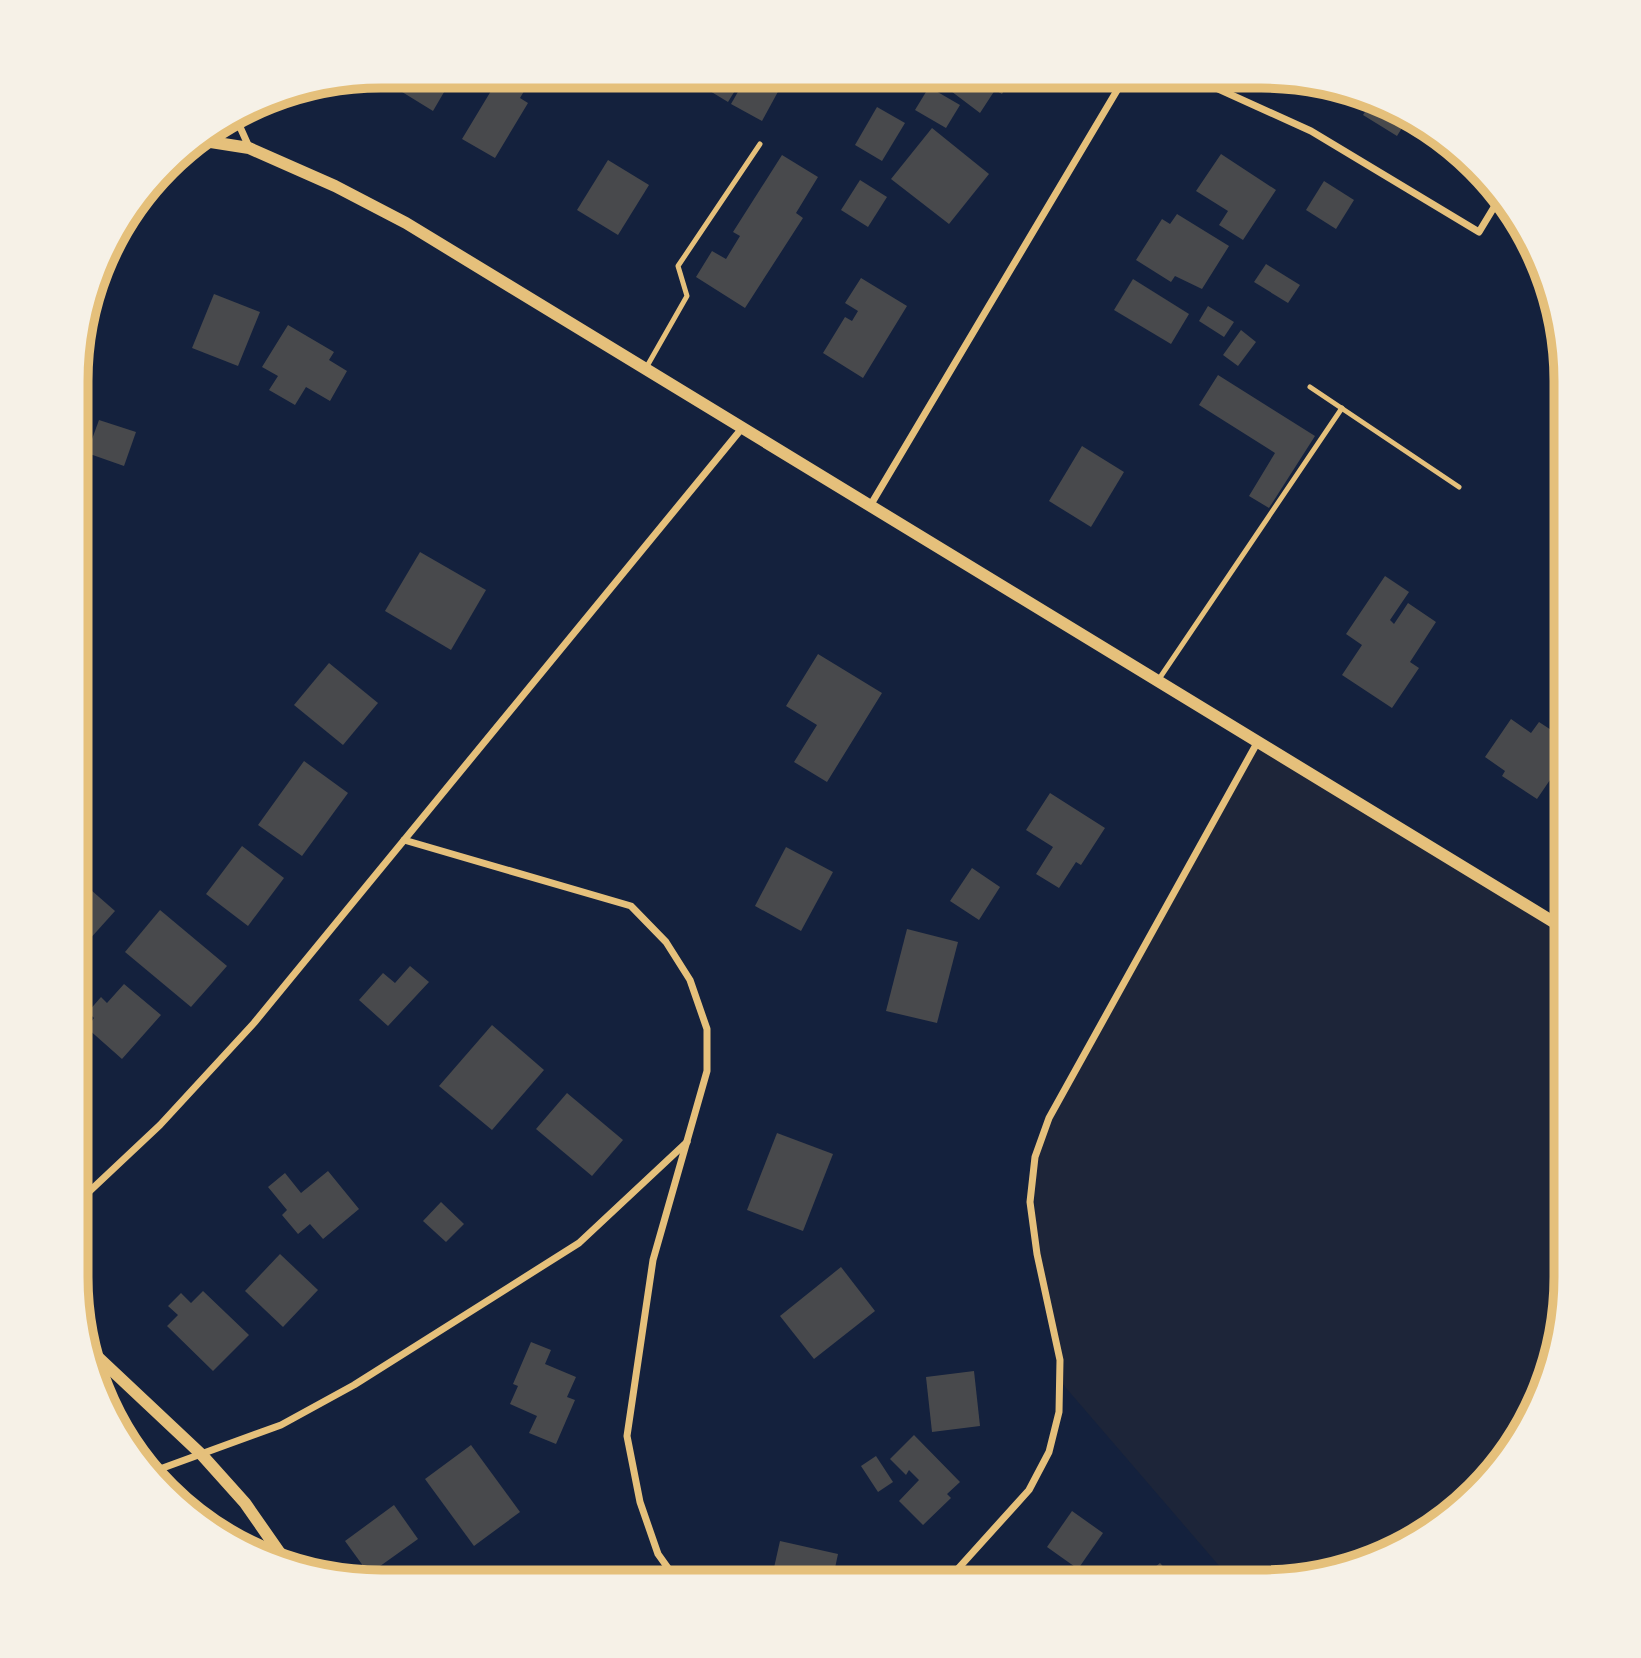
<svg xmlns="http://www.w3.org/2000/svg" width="1641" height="1658" viewBox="0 0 1641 1658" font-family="Helvetica,sans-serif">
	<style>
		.green { fill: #1d2539 }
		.building { fill: #48494c }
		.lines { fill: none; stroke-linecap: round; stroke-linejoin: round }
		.service { stroke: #e5c07b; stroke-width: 5 }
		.minor { stroke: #e5c07b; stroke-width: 7 }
		.tertiary { stroke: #e5c07b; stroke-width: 12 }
		.rim { fill: none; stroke: #e5c07b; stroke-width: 9 }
	</style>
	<rect width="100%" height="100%" fill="#14213d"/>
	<polygon class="green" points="1257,743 1565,929 1565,1297 1525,1430 1446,1520 1359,1566 1280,1582 1233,1582 1060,1381 1037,1254 1033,1177 1049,1118"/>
	<g class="building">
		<polygon points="401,75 454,75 433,111 394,87"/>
		<polygon points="500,76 521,76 530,81 520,98 528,103 495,158 462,139"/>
		<polygon points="705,76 744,76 728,102 700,85"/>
		<polygon points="747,76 757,76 780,88 762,121 731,104"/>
		<polygon points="942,77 1012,77 1002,94 995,90 980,113 939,82"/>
		<polygon points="929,87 960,105 946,128 915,110"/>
		<polygon points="1349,96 1350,95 1410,115 1397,136 1363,115 1368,107"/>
		<polygon points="877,107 905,123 882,161 855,145"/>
		<polygon points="932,128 989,174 949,224 891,179"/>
		<polygon points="1221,154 1276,190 1243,240 1219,225 1228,211 1196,191"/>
		<polygon points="782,155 818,177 796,213 803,218 745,308 696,277 712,251 726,259 740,236 733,232"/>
		<polygon points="608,160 649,185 618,235 577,210"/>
		<polygon points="860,180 887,197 868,227 841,210"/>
		<polygon points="1324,181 1354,200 1336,229 1306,210"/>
		<polygon points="1177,214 1229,246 1202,289 1175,276 1171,282 1136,260 1162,219 1170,224"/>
		<polygon points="1266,264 1300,285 1288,303 1254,282"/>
		<polygon points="861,278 907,306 863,378 823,353 845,317 852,321 858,311 845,303"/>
		<polygon points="1133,279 1189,314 1171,344 1114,310"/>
		<polygon points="214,294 260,312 238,366 192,348"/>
		<polygon points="1208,306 1234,322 1224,337 1199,321"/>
		<polygon points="288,325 334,352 329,360 347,371 330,401 306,387 295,405 269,390 278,376 262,367"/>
		<polygon points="1241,330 1256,342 1238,366 1223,355"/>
		<polygon points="1218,375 1315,436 1269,508 1249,496 1275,453 1199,405"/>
		<polygon points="99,420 136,432 124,466 87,453"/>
		<polygon points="1082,446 1124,472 1091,527 1049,501"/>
		<polygon points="420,552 486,590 451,650 385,611"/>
		<polygon points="1385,576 1409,592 1390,620 1394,624 1408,603 1436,622 1410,662 1419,668 1392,708 1342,675 1362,645 1346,634"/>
		<polygon points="818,654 882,693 827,782 794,762 817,725 786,706"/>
		<polygon points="329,663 378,703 343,745 294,705"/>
		<polygon points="1511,719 1531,733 1539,722 1565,739 1565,758 1537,799 1502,776 1505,771 1485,757"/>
		<polygon points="304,761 348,793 302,856 258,825"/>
		<polygon points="1050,793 1105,828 1081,865 1076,862 1059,888 1036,874 1053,847 1026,830"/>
		<polygon points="242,846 284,878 248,926 206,894"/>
		<polygon points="786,847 833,872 801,931 755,906"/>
		<polygon points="972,868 1000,887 979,920 950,901"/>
		<polygon points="83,883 115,911 88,941 78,931 78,889"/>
		<polygon points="160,910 227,966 191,1007 125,952"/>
		<polygon points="907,929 958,942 937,1023 886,1011"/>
		<polygon points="410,966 429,982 388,1026 359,1000 383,973 395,983"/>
		<polygon points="124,984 161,1015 122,1059 87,1028 94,1018 88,1012 101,997 107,1003"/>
		<polygon points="492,1025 544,1070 492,1130 439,1086"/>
		<polygon points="567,1093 623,1140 592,1176 536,1129"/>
		<polygon points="777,1133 833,1154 803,1231 747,1210"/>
		<polygon points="328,1171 359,1209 323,1239 310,1224 298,1234 282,1215 287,1210 268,1187 285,1173 301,1193"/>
		<polygon points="441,1202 464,1224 446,1242 423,1221"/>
		<polygon points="280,1254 318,1290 283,1327 245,1291"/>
		<polygon points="841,1267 875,1311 814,1359 780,1316"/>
		<polygon points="203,1291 249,1335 213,1371 167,1326 178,1315 168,1306 181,1293 191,1303"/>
		<polygon points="531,1342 551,1350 545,1364 576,1377 567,1397 575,1400 556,1444 529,1433 537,1416 510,1404 518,1386 513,1384"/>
		<polygon points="974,1371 980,1426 932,1432 926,1377"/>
		<polygon points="914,1435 960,1482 947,1494 951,1498 923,1525 899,1501 919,1480 909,1470 906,1475 890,1459"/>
		<polygon points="471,1445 520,1512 474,1546 425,1479"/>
		<polygon points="876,1456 893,1482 878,1492 861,1466"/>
		<polygon points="394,1505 418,1539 369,1574 345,1541"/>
		<polygon points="1072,1511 1103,1533 1078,1569 1047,1547"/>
		<polygon points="780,1541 838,1554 832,1582 771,1581"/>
		<polygon points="1160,1563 1177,1582 1137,1582"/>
	</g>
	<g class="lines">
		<g class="service">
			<polyline points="646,368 687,296 678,266 760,144"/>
			<polyline points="1310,387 1459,487"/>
			<polyline points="1159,679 1342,408"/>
		</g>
		<g class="minor">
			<polyline points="1194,78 1311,131 1479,232 1502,194"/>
			<polyline points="236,118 249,147"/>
			<polyline points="870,506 1125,77"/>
			<polyline points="404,840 631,906 666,942 690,980 707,1029 707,1071 653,1260 627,1436 640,1502 658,1554 678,1582"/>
			<polyline points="76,1204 160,1125 254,1023 743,427"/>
			<polyline points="149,1473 281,1425 354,1385 579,1243 687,1142"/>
			<polyline points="946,1582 1029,1490 1049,1452 1059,1412 1060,1360 1037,1254 1030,1202 1035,1157 1049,1118 1257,743"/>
		</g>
		<g class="tertiary">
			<polyline points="198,140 249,148 335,186 406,223 1565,929"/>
			<polyline points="85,1345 202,1455 245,1503 284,1559"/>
		</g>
	</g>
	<path d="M0 0H1641V1658H0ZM381 88H1261A293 293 0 0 1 1554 381V1277A293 293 0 0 1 1261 1570H381A293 293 0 0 1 88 1277V381A293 293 0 0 1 381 88Z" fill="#f6f1e7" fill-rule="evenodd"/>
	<path class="rim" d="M381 88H1261A293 293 0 0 1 1554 381V1277A293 293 0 0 1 1261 1570H381A293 293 0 0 1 88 1277V381A293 293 0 0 1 381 88Z"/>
</svg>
